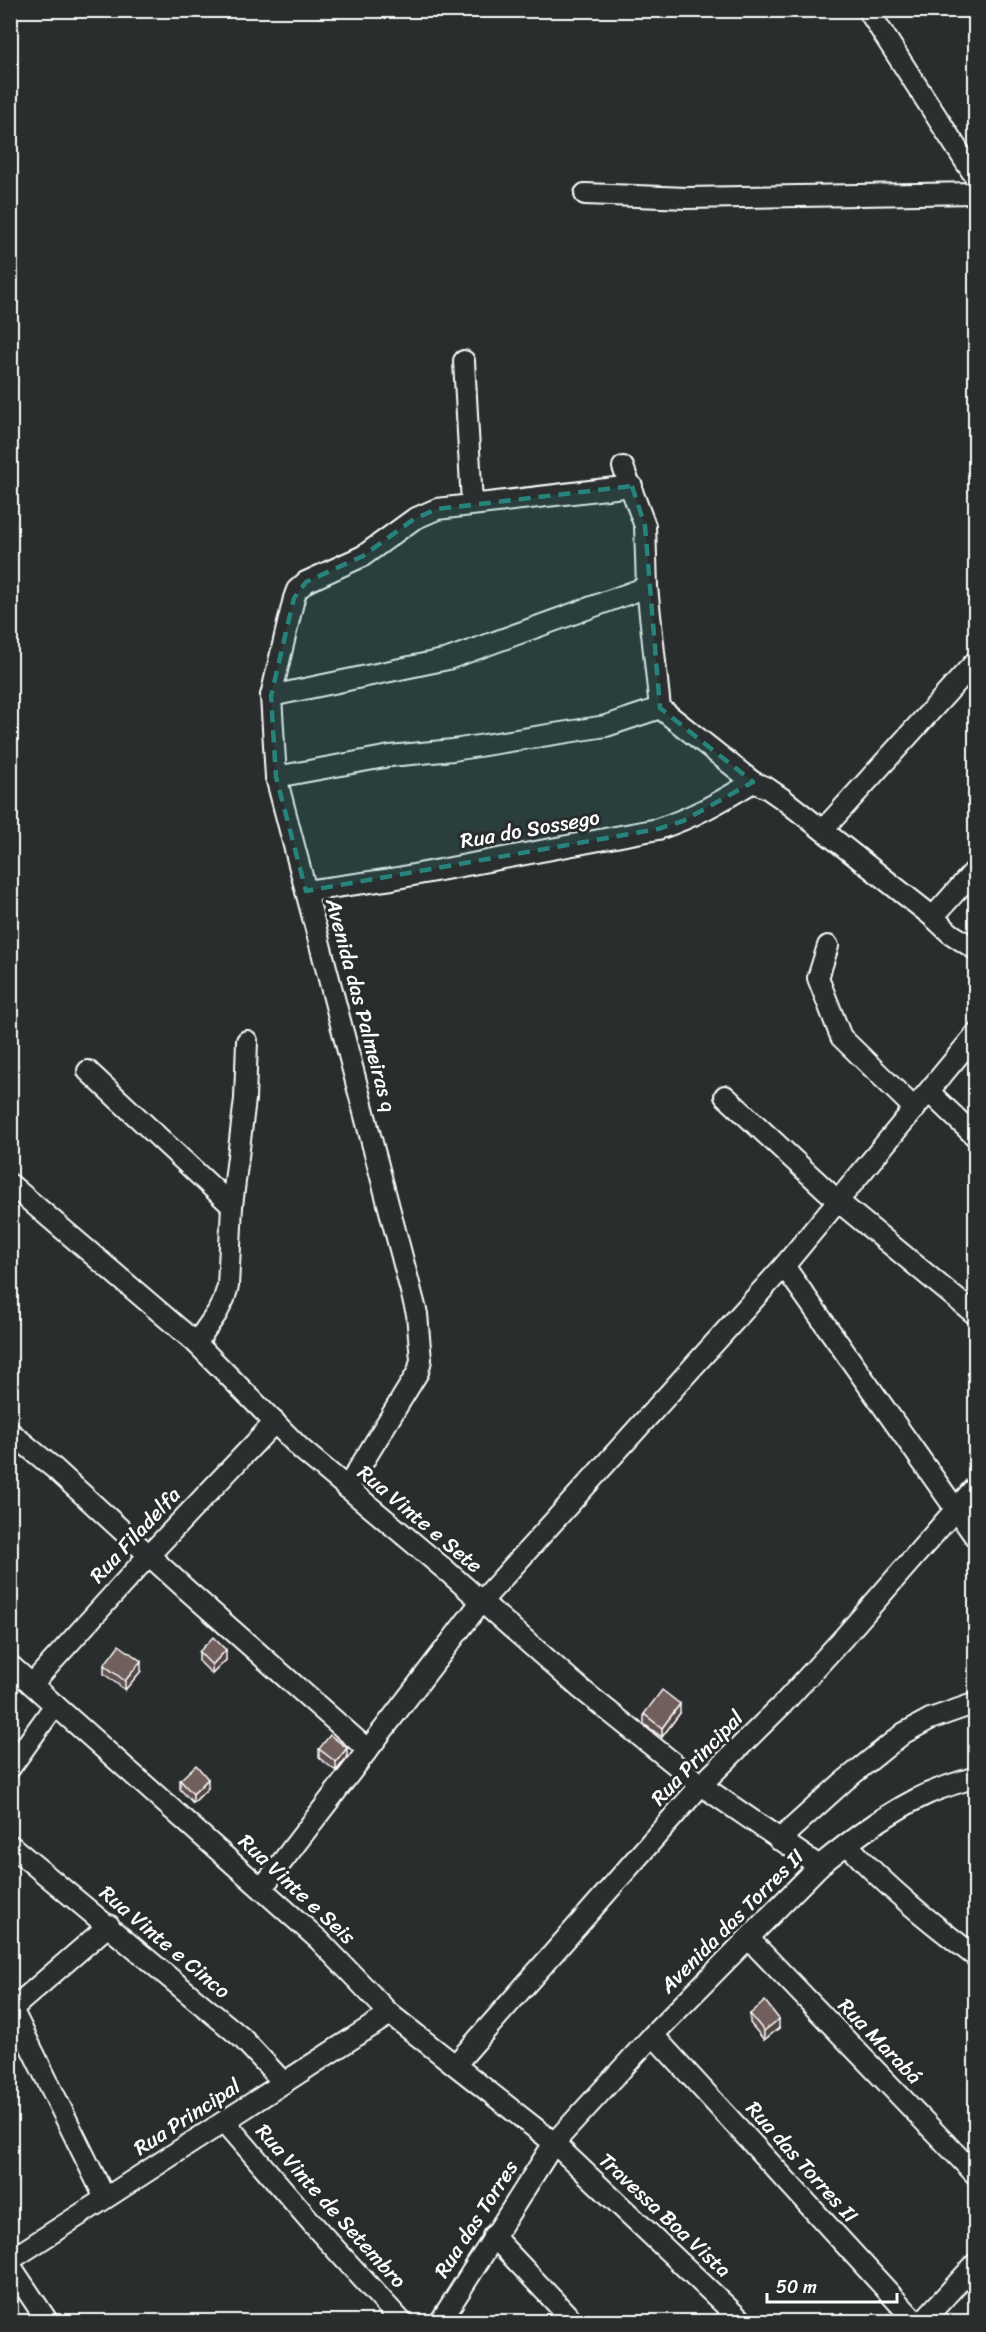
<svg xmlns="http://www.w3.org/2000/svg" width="986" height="2332" viewBox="0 0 986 2332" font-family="Sriracha,sans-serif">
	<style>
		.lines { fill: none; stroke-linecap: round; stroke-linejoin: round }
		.minor-casing { stroke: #fff; stroke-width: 24 }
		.minor { stroke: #2a2d2e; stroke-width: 20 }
		.wall { fill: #615150; stroke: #fff; stroke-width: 1.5 }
		.shaded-wall { fill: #4f4241; stroke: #fff; stroke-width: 1.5 }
		.building { fill: #715e5d; stroke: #fff; stroke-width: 1.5 }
		.marked { fill: #27847c; fill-opacity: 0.2; stroke: #27847c; stroke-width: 4.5; stroke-dasharray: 12 8; stroke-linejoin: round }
		.labels { text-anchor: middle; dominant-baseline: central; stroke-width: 6; stroke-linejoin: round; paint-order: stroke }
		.street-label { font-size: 21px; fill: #fff; stroke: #2a2d2e }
	</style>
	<rect width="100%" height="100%" fill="#2a2d2e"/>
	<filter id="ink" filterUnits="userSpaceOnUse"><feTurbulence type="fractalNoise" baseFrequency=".0167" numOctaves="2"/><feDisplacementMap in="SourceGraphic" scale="12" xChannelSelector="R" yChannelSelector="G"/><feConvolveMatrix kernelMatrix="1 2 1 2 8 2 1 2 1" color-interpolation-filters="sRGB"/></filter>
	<g filter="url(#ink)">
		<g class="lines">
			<defs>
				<g id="minor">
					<polyline points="868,10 976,178"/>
					<polyline points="585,194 687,198 976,193"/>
					<polyline points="464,361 472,504"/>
					<polyline points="623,467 645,526 647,587 660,708 753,782 767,788 783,799 933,917 950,933 976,950"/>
					<polyline points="271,696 448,659 647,587"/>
					<polyline points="276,777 390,756 453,750 606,726 660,708"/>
					<polyline points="823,830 976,661"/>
					<path d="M306,891L392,879L658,829C692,818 722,801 753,782"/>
					<polyline points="933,917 976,869"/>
					<polyline points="828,946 818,978 841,1037 915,1109"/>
					<polyline points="88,1071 232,1206"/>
					<polyline points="929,1092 976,1137"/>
					<polyline points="725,1096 839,1202 976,1315"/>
					<polyline points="10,1184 196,1343 301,1449 448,1572 581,1689 701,1785 819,1866"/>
					<polyline points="784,1266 976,1538"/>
					<polyline points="196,1343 217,1313 224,1299 228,1286 232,1206 245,1099 247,1041"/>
					<polyline points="10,1432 55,1469 188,1591 368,1750"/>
					<polyline points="347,1488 418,1372 421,1360 417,1314 276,777 271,696 294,598 297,590 306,582 363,556 414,519 437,509 632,486"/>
					<polyline points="10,1665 319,1940 390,2014 554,2143 743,2322"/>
					<polyline points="33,1683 149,1555 275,1422"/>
					<polyline points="10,1768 55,1705"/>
					<polyline points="779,1840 843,1782 904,1733 930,1719 976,1703"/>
					<path d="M847,1844C886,1887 930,1922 976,1957"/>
					<polyline points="10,1845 242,2038 283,2082"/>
					<polyline points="262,1888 481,1602 784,1266 976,1034"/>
					<polyline points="749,1939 976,2175"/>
					<polyline points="653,2035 916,2322"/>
					<polyline points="456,2064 701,1785 782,1705 845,1636 976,1486"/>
					<polyline points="225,2122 318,2230 402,2322"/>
					<polyline points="105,2198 12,2009 109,1925"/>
					<polyline points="493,2236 574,2322"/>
					<polyline points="10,2260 390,2014"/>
					<polyline points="10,2265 48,2322"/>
					<path d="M440,2322L554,2143L653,2035L819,1866C852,1839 888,1812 927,1794C942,1787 960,1782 976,1777"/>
					<polyline points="922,2322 976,2263"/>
				</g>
			</defs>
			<use href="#minor" class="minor-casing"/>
			<use href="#minor" class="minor"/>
		</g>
		<g class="wall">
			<polygon points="199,1652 226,1660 212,1674 199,1661"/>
			<polygon points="104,1665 141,1671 125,1690 104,1674"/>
			<polygon points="680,1713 662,1737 644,1724 644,1714"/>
			<polygon points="319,1749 347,1757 336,1771 319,1758"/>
			<polygon points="180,1780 208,1788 193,1803 180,1789"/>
			<polygon points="750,2014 779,2028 764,2040 750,2023"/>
		</g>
		<g class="shaded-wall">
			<polygon points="226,1650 226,1660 212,1674 212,1665"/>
			<polygon points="141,1661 141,1671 125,1690 125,1681"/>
			<polygon points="680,1704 680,1713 662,1737 662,1728"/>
			<polygon points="347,1748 347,1757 336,1771 336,1762"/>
			<polygon points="208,1779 208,1788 193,1803 193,1794"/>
			<polygon points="779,2019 779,2028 764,2040 764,2031"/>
		</g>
		<g class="building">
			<polygon points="213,1637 226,1650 212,1665 199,1652"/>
			<polygon points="119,1645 141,1661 125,1681 104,1665"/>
			<polygon points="662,1690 680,1704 662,1728 644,1714"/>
			<polygon points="330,1735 347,1748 336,1762 319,1749"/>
			<polygon points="196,1765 208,1779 193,1794 180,1780"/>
			<polygon points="765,2001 779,2019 764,2031 750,2014"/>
		</g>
	</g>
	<path class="marked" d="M632,486L645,526L660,708L753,782L683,821L658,829L306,891L276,777L271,696L294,598L306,582L363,556L414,519L437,509Z"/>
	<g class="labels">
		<g class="street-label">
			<text transform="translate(530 829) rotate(-10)">Rua do Sossego</text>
			<text transform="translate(361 1005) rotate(75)">Avenida das Palmeiras q</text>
			<text transform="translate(420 1519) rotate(40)">Rua Vinte e Sete</text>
			<text transform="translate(135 1535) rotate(-47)">Rua Filadelfa</text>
			<text transform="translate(697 1758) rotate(-46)">Rua Principal</text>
			<text transform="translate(297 1889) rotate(43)">Rua Vinte e Seis</text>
			<text transform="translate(732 1921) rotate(-45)">Avenida das Torres II</text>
			<text transform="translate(165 1942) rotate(40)">Rua Vinte e Cinco</text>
			<text transform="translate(880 2041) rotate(46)">Rua Marabá</text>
			<text transform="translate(187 2117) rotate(-33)">Rua Principal</text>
			<text transform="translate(802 2162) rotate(48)">Rua das Torres II</text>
			<text transform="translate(331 2206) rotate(48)">Rua Vinte de Setembro</text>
			<text transform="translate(665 2215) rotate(43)">Travessa Boa Vista</text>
			<text transform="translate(476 2219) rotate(-57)">Rua das Torres</text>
		</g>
	</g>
	<rect width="986" height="2332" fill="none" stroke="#2a2d2e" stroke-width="36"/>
	<rect x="18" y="18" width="950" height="2296" fill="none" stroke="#fff" stroke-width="2" filter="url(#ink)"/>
	<path d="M767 2293v9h130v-9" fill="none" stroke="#ffffff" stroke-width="3"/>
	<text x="776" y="2293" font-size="18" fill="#ffffff" stroke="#2a2d2e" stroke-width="4.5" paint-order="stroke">50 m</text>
</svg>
